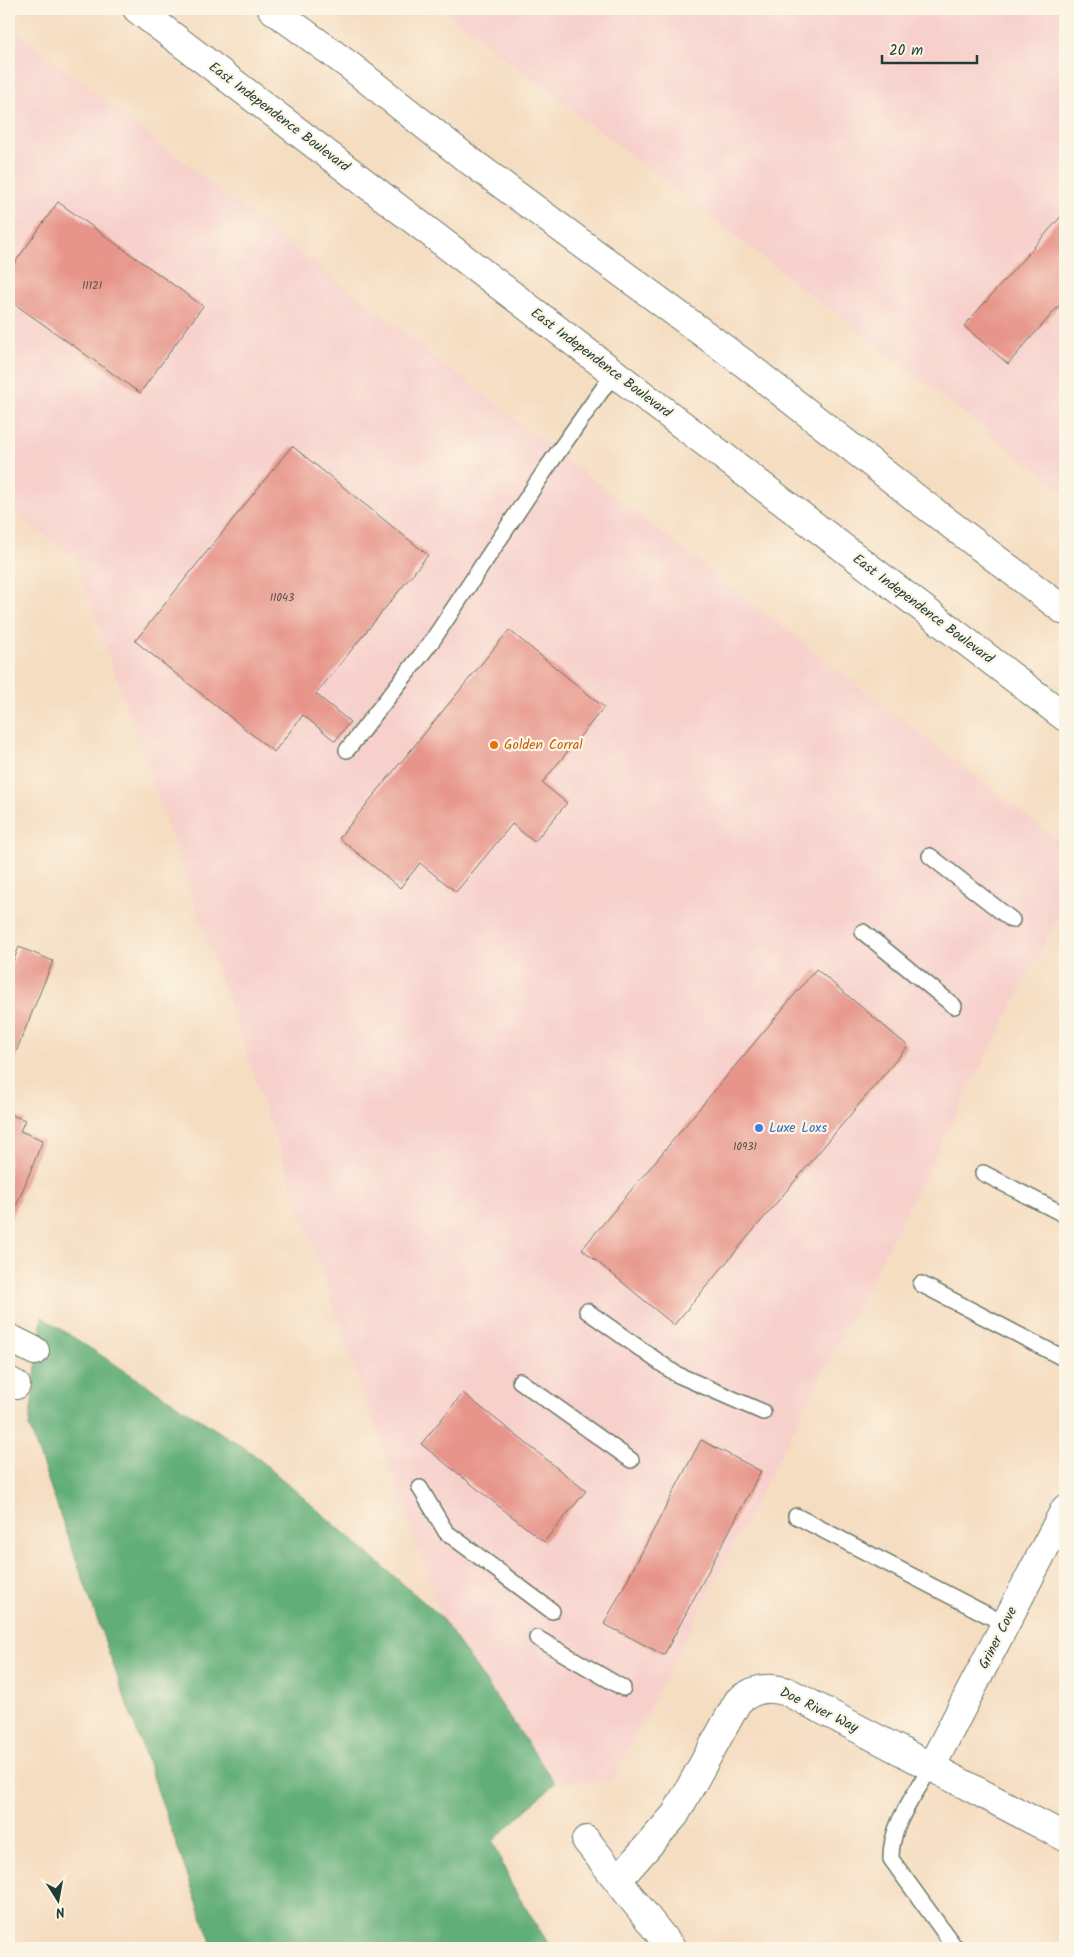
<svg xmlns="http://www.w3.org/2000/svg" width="1074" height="1957" viewBox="0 0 1074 1957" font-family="Kalam,sans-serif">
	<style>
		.built { fill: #f7d0cc }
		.forest { fill: #62ae78; stroke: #407656 }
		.building { fill: #e7948a }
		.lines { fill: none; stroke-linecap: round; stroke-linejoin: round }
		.service-casing { stroke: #6a7565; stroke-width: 18 }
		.minor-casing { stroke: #6a7565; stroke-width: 30 }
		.trunk-casing { stroke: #6a7565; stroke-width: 30 }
		.service { stroke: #fff; stroke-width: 15 }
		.minor { stroke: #fff; stroke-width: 28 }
		.trunk { stroke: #fff; stroke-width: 28 }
		.food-dot { fill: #e8710a; stroke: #fcf5e5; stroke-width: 2 }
		.shop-dot { fill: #3f7fe0; stroke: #fcf5e5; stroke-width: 2 }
		.labels { text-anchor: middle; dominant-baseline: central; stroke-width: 4.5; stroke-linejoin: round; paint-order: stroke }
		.number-label { font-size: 11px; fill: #51534a }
		.street-label { font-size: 14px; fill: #1f3d34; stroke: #fcf5e5 }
		.food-label { font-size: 14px; fill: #c56008; stroke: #fcf5e5; text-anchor: start }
		.shop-label { font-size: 14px; fill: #366cbe; stroke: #fcf5e5; text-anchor: start }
	</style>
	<rect width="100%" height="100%" fill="#fcf5e5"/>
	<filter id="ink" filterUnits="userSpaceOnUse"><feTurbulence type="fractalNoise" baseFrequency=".02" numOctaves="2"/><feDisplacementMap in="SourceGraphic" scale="10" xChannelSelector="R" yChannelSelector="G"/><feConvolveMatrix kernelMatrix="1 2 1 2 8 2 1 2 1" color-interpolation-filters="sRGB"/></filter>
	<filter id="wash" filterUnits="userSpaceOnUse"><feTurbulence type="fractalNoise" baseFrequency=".0096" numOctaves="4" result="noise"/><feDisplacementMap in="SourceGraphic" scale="20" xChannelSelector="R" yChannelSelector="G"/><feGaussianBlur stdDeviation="1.12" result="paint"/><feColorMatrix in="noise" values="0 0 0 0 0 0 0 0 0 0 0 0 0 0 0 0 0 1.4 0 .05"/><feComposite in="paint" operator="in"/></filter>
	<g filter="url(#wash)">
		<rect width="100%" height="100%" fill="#f5ddc1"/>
		<g class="built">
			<polygon points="442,9 1065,9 1065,492"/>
			<polygon points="9,26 1065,846 1065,904 612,1781 555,1783 441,1617 75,558 9,508"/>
		</g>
		<polygon class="forest" points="42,1317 252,1453 441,1617 555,1783 493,1841 512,1886 551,1948 213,1948 29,1426"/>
		<g id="blocks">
			<g class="building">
				<polygon points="58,202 203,306 140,393 9,300 9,271"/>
				<polygon points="1065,212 1065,299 1008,364 964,326"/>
				<polygon points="292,446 428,555 316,694 350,722 335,741 303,715 274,752 135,641"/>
				<polygon points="509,630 604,707 542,783 567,803 534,842 512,824 456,892 420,863 400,888 339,838"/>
				<polygon points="19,947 53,961 9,1069 9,971"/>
				<polygon points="816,969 908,1046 674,1325 582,1249"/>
				<polygon points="9,1114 25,1120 20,1131 43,1140 11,1219 9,1218"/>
				<polygon points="463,1393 586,1491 544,1542 421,1444"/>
				<polygon points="701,1440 761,1471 664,1655 604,1624"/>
			</g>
		</g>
	</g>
	<g filter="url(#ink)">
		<use href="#blocks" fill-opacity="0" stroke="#6a7565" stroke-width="1"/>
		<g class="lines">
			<defs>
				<g id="service">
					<polyline points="347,750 432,641 546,469 614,373"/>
					<polyline points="930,856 1012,920"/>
					<polyline points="863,932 954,1006"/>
					<polyline points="983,1173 1065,1215"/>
					<polyline points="921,1284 1065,1359"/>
					<polyline points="587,1311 676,1374 763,1412"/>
					<polyline points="520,1381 631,1460"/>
					<polyline points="420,1488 446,1532 552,1611"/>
					<polyline points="796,1516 1005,1624"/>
					<polyline points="537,1638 623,1688"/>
					<path d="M931,1767C915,1795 890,1825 891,1859L954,1946L958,1948"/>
				</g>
				<g id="minor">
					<polyline points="9,1338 35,1351"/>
					<polyline points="9,1381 16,1385"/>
					<polyline points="931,1767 1065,1509"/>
					<polyline points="586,1840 671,1948"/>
					<path d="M618,1880L675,1815L738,1701C755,1688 768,1686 788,1692L1065,1837"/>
				</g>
				<g id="trunk">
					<polyline points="137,9 1065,717"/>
					<polyline points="272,9 350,66 466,158 749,367 921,502 1065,611"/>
				</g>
			</defs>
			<use href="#service" class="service-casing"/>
			<use href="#minor" class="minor-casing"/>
			<use href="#trunk" class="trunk-casing"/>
			<use href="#service" class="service"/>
			<use href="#minor" class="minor"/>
			<use href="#trunk" class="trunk"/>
		</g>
	</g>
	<circle class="food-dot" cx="494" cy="745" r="5"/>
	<circle class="shop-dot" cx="759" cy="1128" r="5"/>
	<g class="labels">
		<g class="number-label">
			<text x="92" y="286">11121</text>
			<text x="282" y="598">11043</text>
			<text x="745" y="1147">10931</text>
		</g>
		<g class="street-label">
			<text transform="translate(279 117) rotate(37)">East Independence Boulevard</text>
			<text transform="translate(601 363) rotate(37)">East Independence Boulevard</text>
			<text transform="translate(923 609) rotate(37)">East Independence Boulevard</text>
			<text transform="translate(998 1638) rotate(-63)">Griner Cove</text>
			<text transform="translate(819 1710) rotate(26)">Doe River Way</text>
		</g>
		<g class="food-label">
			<text x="504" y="745">Golden Corral</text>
		</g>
		<g class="shop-label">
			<text x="769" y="1128">Luxe Loxs</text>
		</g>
	</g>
	<rect width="1074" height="1957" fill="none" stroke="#fcf5e5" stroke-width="30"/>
	<g transform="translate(58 1900) rotate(169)" stroke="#fcf5e5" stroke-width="4" paint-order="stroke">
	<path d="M0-4L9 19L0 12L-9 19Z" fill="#1f3d34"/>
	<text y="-8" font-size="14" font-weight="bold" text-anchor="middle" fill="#1f3d34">N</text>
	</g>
	<path d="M882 55v8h95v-8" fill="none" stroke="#1f3d34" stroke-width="2.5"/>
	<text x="889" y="55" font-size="15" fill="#1f3d34" stroke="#fcf5e5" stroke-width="4" paint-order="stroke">20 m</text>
</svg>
